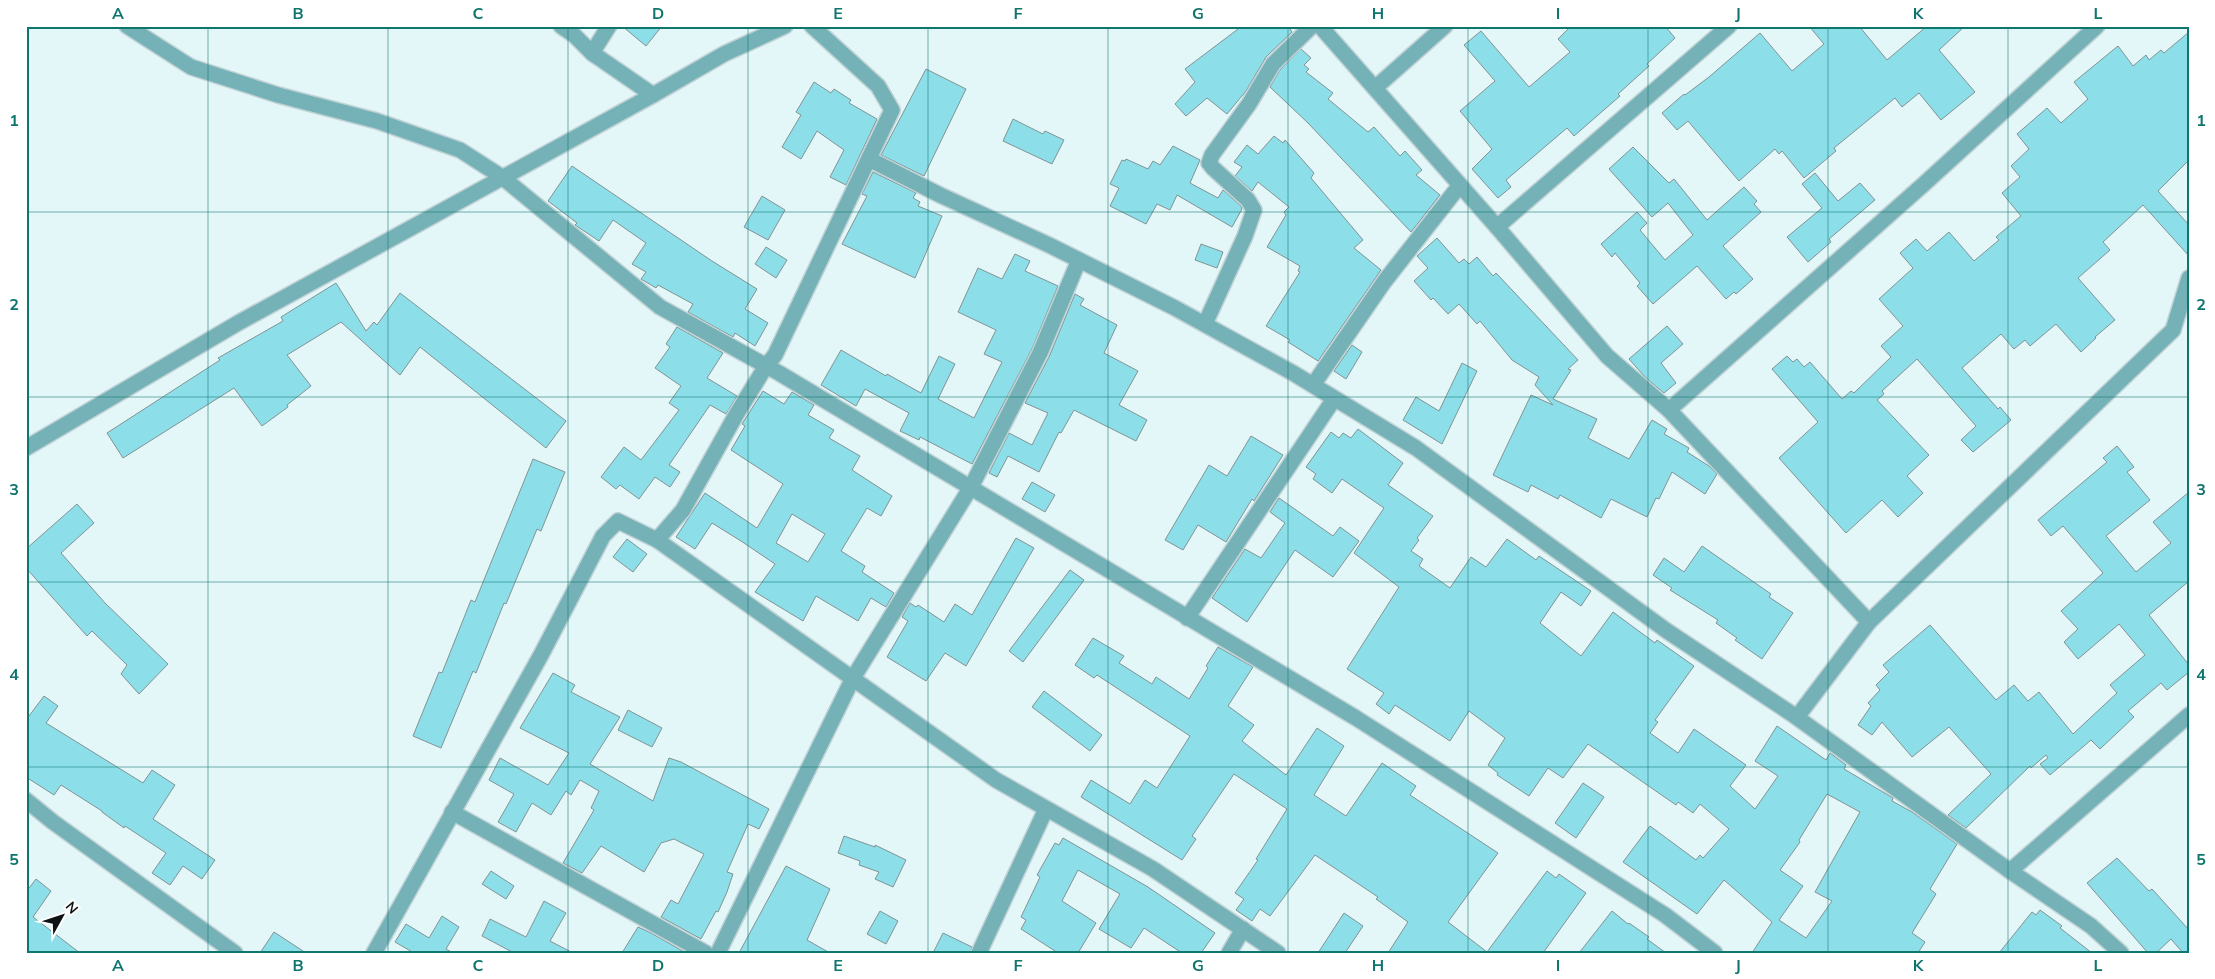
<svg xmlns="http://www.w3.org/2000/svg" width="2215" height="979" viewBox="0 0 2215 979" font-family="Mulish,sans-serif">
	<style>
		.building { fill: #8cdfe9; stroke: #829395; fill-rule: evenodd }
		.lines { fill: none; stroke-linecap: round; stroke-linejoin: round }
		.minor-casing { stroke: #c1d2d4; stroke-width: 18 }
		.minor { stroke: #74b2b8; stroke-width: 15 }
		.grid { fill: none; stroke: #0f766e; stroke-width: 1; stroke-opacity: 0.55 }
		.neatline { fill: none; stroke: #0f766e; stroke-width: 2 }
		.grid-label { font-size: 16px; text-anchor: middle; font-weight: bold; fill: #0f766e }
	</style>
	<rect width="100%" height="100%" fill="#e3f6f8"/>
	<g class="building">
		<polygon points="622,26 662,26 646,46"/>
		<polygon points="1242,26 1288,26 1292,32 1266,57 1246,91 1227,114 1207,98 1186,116 1175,104 1195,82 1185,69"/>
		<polygon points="1571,26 1665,26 1675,38 1647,64 1649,66 1618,94 1620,96 1574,136 1567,128 1506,180 1511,187 1498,198 1472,169 1492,149 1460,111 1495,81 1464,45 1481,31 1529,87 1570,52 1558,39"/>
		<polygon points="1809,26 1859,26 1887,60 1927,26 1965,26 1939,50 1975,92 1941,120 1919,93 1902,107 1895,98 1834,148 1836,151 1804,178 1782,151 1779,154 1775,149 1739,181 1688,121 1677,130 1662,113 1684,94 1685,95 1709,77 1760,33 1792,71 1824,44"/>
		<polygon points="2189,32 2189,160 2158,191 2189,225 2189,256 2143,205 2103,242 2110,250 2078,278 2115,320 2095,337 2096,338 2081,352 2056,324 2030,346 2025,340 2014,349 2001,334 1962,368 1998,409 2000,407 2011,420 1973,452 1961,440 1976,426 1917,359 1882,391 1884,394 1877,400 1929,455 1907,476 1923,493 1898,517 1882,500 1846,533 1779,458 1818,422 1772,369 1787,356 1793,362 1797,359 1804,367 1810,362 1842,399 1851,391 1854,393 1891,357 1881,346 1903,326 1879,299 1913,268 1900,253 1916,239 1927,251 1949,232 1974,261 1999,240 1996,237 2021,216 2002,193 2020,177 2011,166 2029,149 2017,134 2047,108 2061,123 2088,99 2074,82 2118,46 2133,66 2146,55 2149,60 2161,50 2164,53"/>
		<polygon points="1301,49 1311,58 1304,65 1309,69 1306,72 1333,93 1328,99 1368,132 1374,127 1400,156 1405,151 1422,170 1416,175 1440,195 1411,232 1308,123 1270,87 1280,70"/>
		<polygon points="926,69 966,89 924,176 881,155"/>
		<polygon points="814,82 831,93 834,89 851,100 849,103 877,119 846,185 830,177 844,150 817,131 801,159 782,147 801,115 796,112"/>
		<polygon points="1013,119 1043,134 1045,131 1064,140 1052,164 1003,141"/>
		<polygon points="1274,136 1283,143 1285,140 1314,173 1311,178 1363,240 1354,248 1381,270 1318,361 1288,342 1290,340 1266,326 1300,272 1298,271 1300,266 1267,247 1286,215 1284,212 1289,207 1258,182 1252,191 1235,176 1242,167 1234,162 1247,145 1258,154"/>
		<polygon points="1173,146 1200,160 1190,183 1218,198 1223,190 1241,206 1242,209 1232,227 1177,195 1170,210 1157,204 1146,224 1110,206 1119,188 1110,184 1122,160 1125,161 1126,159 1148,169 1153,161 1160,165"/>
		<polygon points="1633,147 1669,183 1674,179 1707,220 1744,187 1757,201 1754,204 1761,212 1723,246 1753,279 1736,294 1734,292 1726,299 1697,266 1653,304 1637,286 1640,283 1615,253 1612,257 1601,244 1637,212 1647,223 1640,230 1665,260 1693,235 1668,203 1652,217 1609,169"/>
		<polygon points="572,166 712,261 757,289 745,309 768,323 755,346 735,333 733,337 688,312 693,304 658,285 656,288 641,279 646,272 632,264 646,243 613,220 599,241 575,225 577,223 548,201"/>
		<polygon points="873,172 916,193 913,198 920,202 918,206 942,216 915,278 842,244 867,196 862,194"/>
		<polygon points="1815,173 1838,201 1860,183 1875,200 1829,239 1831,242 1808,262 1787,237 1822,208 1802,184"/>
		<polygon points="762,196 785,210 768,240 744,227"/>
		<polygon points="1437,238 1459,263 1464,259 1469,264 1477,257 1493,276 1496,273 1578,360 1568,369 1571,370 1553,399 1597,419 1588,438 1629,459 1652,420 1667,429 1664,434 1689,448 1687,452 1709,466 1717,474 1705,494 1672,472 1659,499 1656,498 1647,517 1611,499 1601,518 1560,495 1558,499 1531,485 1528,492 1493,475 1531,395 1553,405 1535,385 1539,377 1512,360 1480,321 1477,324 1459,304 1448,314 1433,298 1431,300 1414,281 1428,268 1417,256"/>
		<polygon points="1201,244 1223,252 1217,268 1195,260"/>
		<polygon points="766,247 787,260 776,278 755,264"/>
		<polygon points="1015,254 1030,261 1025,271 1058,286 1032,349 972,464 920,437 919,440 900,431 909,413 865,389 856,406 821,385 841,350 886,376 887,374 921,393 939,356 955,364 938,399 974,418 1002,362 984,354 996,330 958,312 978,268 1002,279"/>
		<polygon points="336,283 366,331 374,322 377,325 400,293 566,421 546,448 420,347 400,375 341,322 287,355 311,386 287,405 288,407 262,426 234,388 123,458 107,433 220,360 218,358 283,321 281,317"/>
		<polygon points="1075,294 1084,299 1080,305 1117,325 1104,353 1138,371 1119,405 1147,420 1136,441 1074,410 1061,433 1059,432 1039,472 1008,456 997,477 989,473 1009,433 1032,445 1048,413 1025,403 1049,357"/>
		<polygon points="1667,326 1683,344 1661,363 1676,383 1664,393 1645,377 1629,359"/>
		<polygon points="677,327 723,353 707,378 737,396 726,414 710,405 669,465 680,472 670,487 655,477 639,499 620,485 616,489 601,477 624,447 641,460 679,410 669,403 681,386 655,368 670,347 666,344"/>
		<polygon points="1352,345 1362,352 1346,379 1334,371"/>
		<polygon points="1462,363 1477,371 1442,444 1403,420 1416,397 1439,411"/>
		<path d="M763,391L784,404L792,392L814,405L808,415L834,430L829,438L860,456L852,470L892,496L881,516L867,508L841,551L865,566L862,572L894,593L886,607L871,598L858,621L816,596L803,621L755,592L775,564L741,541L712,523L695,549L676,537L705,493L757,528L783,484L731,450L745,426L742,424ZM792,514L825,534L808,562L776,543Z"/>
		<path d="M1358,429L1403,463L1388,485L1433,516L1417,538L1419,540L1411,551L1423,559L1419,566L1450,588L1471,557L1486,567L1507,539L1536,560L1539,556L1591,591L1581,606L1561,592L1540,623L1581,656L1613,612L1655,643L1657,640L1694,666L1655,720L1658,722L1650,733L1678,753L1694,729L1746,765L1730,786L1755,809L1778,776L1755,761L1777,726L1826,760L1830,753L1846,765L1844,769L1888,795L1893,798L1892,801L1912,812L1957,844L1930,889L1936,894L1912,933L1925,942L1918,953H1752L1772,922L1724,880L1697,914L1623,862L1650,826L1696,860L1700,855L1703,858L1729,829L1700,804L1693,813L1678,802L1676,805L1588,744L1563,778L1548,768L1529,796L1497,775L1498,773L1488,765L1505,738L1469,711L1450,741L1395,705L1389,714L1376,704L1384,693L1347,669L1399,587L1354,553L1384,508L1342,479L1332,493L1313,479L1316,474L1306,467L1331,432L1339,438L1343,433L1351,438ZM1827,794L1860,812L1815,892L1832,901L1806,938L1779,920L1803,886L1780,870L1800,842L1799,840Z"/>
		<polygon points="1251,436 1283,455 1254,501 1252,499 1226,542 1198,525 1183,550 1165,540 1209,465 1227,476"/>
		<polygon points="2117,446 2134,467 2127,472 2150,500 2106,536 2136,572 2171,543 2153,522 2189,492 2189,581 2149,615 2189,665 2189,672 2167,690 2161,683 2128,711 2134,717 2100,749 2091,740 2050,775 2040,764 2048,758 2046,755 2031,768 2030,766 1966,828 1948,815 1991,774 1949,727 1912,757 1882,722 1872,735 1858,725 1871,706 1868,703 1880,690 1876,685 1889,672 1883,665 1930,625 1996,700 2014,685 2028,701 2039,692 2073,734 2117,693 2110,685 2145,655 2119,624 2078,659 2064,642 2078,629 2061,611 2103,573 2063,526 2051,536 2038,520 2107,462 2103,458"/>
		<polygon points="533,459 565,472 541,531 537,529 506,604 504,603 476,673 473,671 441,748 413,736 439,672 442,673 471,600 475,602"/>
		<polygon points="1032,482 1055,495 1045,512 1022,499"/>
		<polygon points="1279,498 1333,536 1340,527 1359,541 1333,577 1295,550 1247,622 1212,598 1245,549 1261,558 1285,523 1270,512"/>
		<polygon points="77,504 94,523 61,553 105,603 168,664 139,694 121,674 127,665 92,631 87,636 26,568 26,549"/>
		<polygon points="1016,538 1034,548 966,666 945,653 926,681 887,657 908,621 902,617 910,603 916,607 918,605 944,622 955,604 972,615"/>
		<polygon points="627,539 647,554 633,572 613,557"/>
		<polygon points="1702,546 1771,594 1769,597 1793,613 1762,659 1735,640 1737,638 1716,623 1718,620 1670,590 1672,588 1653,575 1664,558 1684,572"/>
		<polygon points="1070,570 1084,580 1023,662 1009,651"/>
		<polygon points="1093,638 1124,656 1119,663 1152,684 1156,677 1189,699 1208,668 1206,666 1218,647 1253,667 1228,706 1254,725 1242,741 1286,775 1317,728 1344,746 1314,795 1346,816 1382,763 1416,786 1410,795 1498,853 1448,922 1487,952 1547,871 1556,878 1559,874 1586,893 1543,953 1388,953 1408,922 1376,899 1378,897 1315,855 1270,916 1260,909 1252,921 1236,910 1244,899 1235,893 1258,860 1256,859 1287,809 1234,774 1192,836 1196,839 1182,860 1081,797 1091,780 1130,804 1145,780 1157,788 1190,736 1097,675 1094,678 1075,665"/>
		<polygon points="553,673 575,685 571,692 620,717 590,764 653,801 669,758 681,762 769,809 759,829 748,824 727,872 733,874 727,892 718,912 716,911 701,939 661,917 671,900 678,904 704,854 674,839 661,843 644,872 601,846 582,873 563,863 594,810 591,808 599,791 580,780 571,795 566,791 551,815 532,803 516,832 498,822 514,794 489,780 500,758 548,785 569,753 520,728"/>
		<polygon points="1044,691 1102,735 1090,751 1032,707"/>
		<polygon points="44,696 58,706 46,723 143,783 152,770 175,785 153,819 215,860 202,879 183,866 170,885 152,873 166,853 125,826 124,828 102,812 102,811 61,785 54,795 26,777 26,720"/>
		<polygon points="628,710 662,728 652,747 618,730"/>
		<polygon points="1583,783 1604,797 1576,838 1555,823"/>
		<polygon points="844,836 875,847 875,845 906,860 893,887 875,879 879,872 859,865 860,861 838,853"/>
		<polygon points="1063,838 1148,887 1215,933 1201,953 1182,953 1144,928 1131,948 1099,929 1120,894 1078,870 1062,901 1096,923 1078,953 1058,953 1021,929 1026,920 1021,917 1040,877 1037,875 1055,843 1059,845"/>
		<polygon points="2117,858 2149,891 2152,889 2189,930 2189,953 2183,953 2171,939 2156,953 2148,953 2087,883"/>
		<polygon points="786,866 830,889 807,940 830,953 739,953"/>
		<polygon points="491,871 514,886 506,899 482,884"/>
		<polygon points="36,879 51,891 33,917 80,953 26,953 26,892"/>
		<polygon points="544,901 566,913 550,941 573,953 514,953 482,936 490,919 526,937"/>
		<polygon points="2040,910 2062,926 2060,928 2092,953 1999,953 2032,912 2036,915"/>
		<polygon points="880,911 898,921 886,944 867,934"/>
		<polygon points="1612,911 1628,924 1629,923 1649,937 1647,939 1666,953 1579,953"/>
		<polygon points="1344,913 1363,926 1345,953 1318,953"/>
		<polygon points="442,916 459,927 446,949 453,953 414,953 395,942 406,924 429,938"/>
		<polygon points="638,927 651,933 686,953 622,953"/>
		<polygon points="274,932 306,953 260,953"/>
		<polygon points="943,933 972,947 970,953 933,953"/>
	</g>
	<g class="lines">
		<defs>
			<g id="minor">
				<polyline points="127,26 191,67 278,95 377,121 460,150 502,177 660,307 779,373 1356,718 1665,915 1715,953"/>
				<polyline points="561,26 574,35 592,53 653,95"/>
				<polyline points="1320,26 1497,227 1607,356 1669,410 1869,622"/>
				<polyline points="592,53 609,26"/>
				<polyline points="1375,88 1445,26"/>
				<polyline points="869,159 940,195 1049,245 1175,308 1293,373 1416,448 1667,631 1792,714 2010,871"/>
				<polyline points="1497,227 1729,26"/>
				<polyline points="1205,324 1245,236 1254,210 1248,200 1213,168 1209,163 1212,155 1249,104 1273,64 1312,26"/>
				<polyline points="1313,385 1384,282 1460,185"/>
				<polyline points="1669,410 1924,184 2097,26"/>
				<polyline points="26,448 238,323 653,95 724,54 785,26"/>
				<polyline points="657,540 683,510 736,415 766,366 775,355 892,110 878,86 812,26"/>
				<polyline points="1187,618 1334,399"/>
				<polyline points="1797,717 1869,622 2173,330 2189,278"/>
				<polyline points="26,800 53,822 235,953"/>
				<polyline points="452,812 706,953"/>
				<polyline points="374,953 541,655 603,536 618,521 657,540 996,780 1153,869 1278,953"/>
				<polyline points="718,953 853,678 971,487 1040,353 1079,260"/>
				<polyline points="979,953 1046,809"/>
				<polyline points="1229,953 1243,929"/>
				<polyline points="2121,953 2091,926 2010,871 2189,715"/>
			</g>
		</defs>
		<use href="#minor" class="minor-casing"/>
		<use href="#minor" class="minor"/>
	</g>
	<path class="grid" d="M208,26V953M388,26V953M568,26V953M748,26V953M928,26V953M1108,26V953M1288,26V953M1468,26V953M1648,26V953M1828,26V953M2008,26V953M26,212H2189M26,397H2189M26,582H2189M26,767H2189"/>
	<rect width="2215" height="979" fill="none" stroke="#ffffff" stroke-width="55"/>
	<g transform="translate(62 916) rotate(50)" stroke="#ffffff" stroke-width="4" paint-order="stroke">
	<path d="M0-4L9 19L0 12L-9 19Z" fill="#0e1415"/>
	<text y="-8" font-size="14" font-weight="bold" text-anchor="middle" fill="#0e1415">N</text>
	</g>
	<rect x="28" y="28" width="2160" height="924" class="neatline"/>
	<g class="grid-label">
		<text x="118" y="19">A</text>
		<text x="298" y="19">B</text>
		<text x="478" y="19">C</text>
		<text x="658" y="19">D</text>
		<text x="838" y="19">E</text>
		<text x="1018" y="19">F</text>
		<text x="1198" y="19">G</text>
		<text x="1378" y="19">H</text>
		<text x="1558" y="19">I</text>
		<text x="1738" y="19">J</text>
		<text x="1918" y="19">K</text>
		<text x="2098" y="19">L</text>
		<text x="14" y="126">1</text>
		<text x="2201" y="126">1</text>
		<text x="14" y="310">2</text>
		<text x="2201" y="310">2</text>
		<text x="14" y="495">3</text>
		<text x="2201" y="495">3</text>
		<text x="14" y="680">4</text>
		<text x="2201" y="680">4</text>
		<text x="14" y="865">5</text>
		<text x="2201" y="865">5</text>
		<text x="118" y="971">A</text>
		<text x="298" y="971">B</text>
		<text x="478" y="971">C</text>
		<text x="658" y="971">D</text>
		<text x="838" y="971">E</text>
		<text x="1018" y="971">F</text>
		<text x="1198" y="971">G</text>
		<text x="1378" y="971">H</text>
		<text x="1558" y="971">I</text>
		<text x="1738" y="971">J</text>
		<text x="1918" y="971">K</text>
		<text x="2098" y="971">L</text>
	</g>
</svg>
